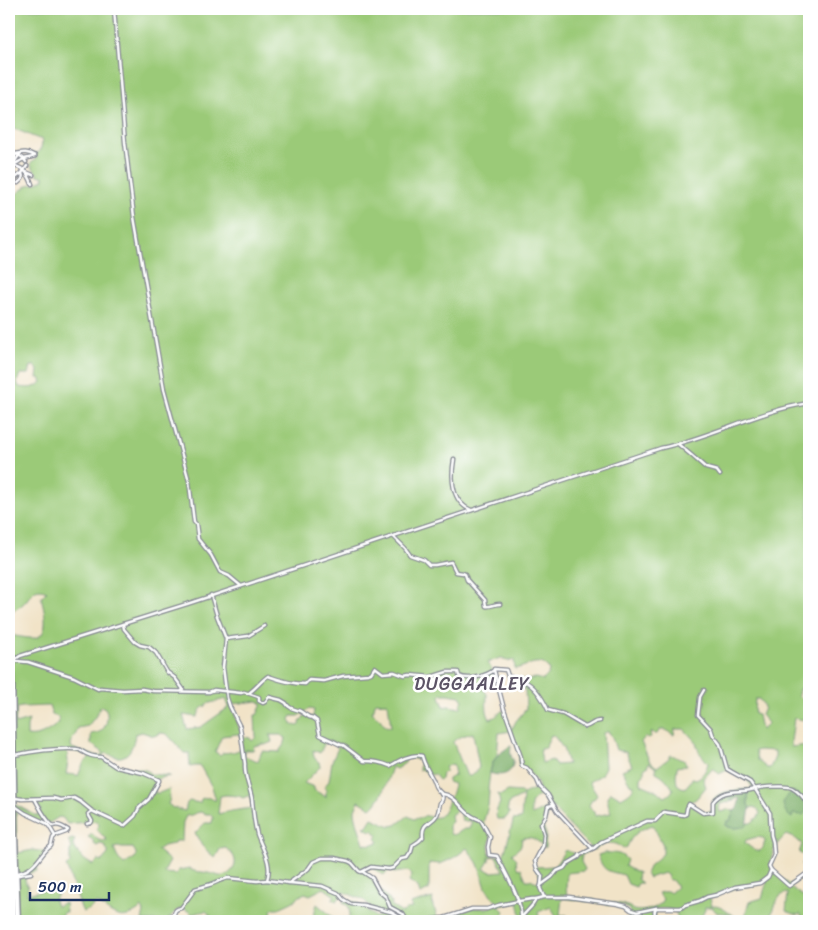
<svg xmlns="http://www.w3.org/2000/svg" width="818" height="930" viewBox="0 0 818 930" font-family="Sriracha,sans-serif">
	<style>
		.green { fill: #9bca78; stroke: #5b7c6b; fill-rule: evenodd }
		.forest { fill: #7cae68; stroke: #4c6e63 }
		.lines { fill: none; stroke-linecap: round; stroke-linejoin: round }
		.minor-casing { stroke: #868992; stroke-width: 5 }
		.trunk-casing { stroke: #868992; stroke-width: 9 }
		.minor { stroke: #fff; stroke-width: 2.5 }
		.trunk { stroke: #fff; stroke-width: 6 }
		.labels { text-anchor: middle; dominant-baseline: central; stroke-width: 5; stroke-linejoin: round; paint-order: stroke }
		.quarter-label { font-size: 18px; letter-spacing: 1px; fill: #5c5466; stroke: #fff }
	</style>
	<rect width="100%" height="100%" fill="#fff"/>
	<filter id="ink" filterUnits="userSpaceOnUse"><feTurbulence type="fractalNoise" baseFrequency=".02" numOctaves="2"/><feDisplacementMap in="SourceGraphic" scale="10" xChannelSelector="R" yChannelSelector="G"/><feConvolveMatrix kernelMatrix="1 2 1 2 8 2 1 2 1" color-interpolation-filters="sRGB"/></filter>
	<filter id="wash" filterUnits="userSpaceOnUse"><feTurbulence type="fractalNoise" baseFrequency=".0096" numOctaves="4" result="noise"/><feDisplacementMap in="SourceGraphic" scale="20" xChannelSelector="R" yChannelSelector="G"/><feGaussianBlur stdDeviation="1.12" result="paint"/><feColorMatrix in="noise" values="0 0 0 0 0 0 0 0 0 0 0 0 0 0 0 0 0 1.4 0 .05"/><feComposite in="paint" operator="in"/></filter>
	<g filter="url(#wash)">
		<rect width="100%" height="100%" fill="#f1e3c7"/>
		<g class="green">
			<path d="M9,9H809V688L799,689L798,696L799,697L809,701V721L794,718L791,742V747L808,745L809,746V874H805L790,887V888L797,892L809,901V921H802L801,914L797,915L786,911L788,893C777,895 777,902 773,911C771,914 768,918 766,921H735C731,914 724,912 717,913L712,907H705V910L699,921H678C677,919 678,916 676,913C673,908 661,908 656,909L655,911L656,921H627L630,914L629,909L623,906L562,898L560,915H567V921H556V916L551,907L538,912L539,916L532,921H519L521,915L518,902L499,906L504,911L500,921H364L363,920L362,921H345L350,916L349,907L342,901L356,902L377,918L379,915L364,900L344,892L337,901L334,900L332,899L335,896L324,888L310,895L305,893L303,894L292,902L279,908H273L271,911L275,921H215L206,911L192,914C179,903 175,912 167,921H142L144,912L142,908C132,915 124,920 113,914C106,911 103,905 96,903L90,909L83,912L81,908L67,868L66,866L70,864V851L72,848L68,841L72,839L75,840L73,843C76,853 83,860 93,865L98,860L101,862L108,854V851L104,845L100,844L97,846L94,844L93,840L88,837L92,834C96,839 100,842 107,840L96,829L99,825L97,821L67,824L63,818L59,817L46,825C39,824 35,818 28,817V816L23,814L16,808L17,853L33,850L45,852L44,859L42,860L36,866L37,871L29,873L25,878L26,884L28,886L27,894L58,887L59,893L55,896L54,901L56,906L65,903L66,912H64L61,915V918L56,921H9V901H12C12,893 14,884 11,877H9V628L10,635C15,636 31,639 35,638C51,635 44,608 41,597L47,591C33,585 32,595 24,603C21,606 18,608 14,610L9,608V206C14,204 14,201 14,196L28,185L37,183L44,179V177L38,175L31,165V162L36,159V155L28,152L9,154C18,151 28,152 38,153L40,151L43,140C31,137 21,130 9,128ZM31,366H35L38,370L37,378H40L42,382C35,389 28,388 19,387L17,382L20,374H29ZM500,658H502L507,661L514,660L515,669C527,667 539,656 549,669L548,675L543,680L535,678L527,680L521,679L519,688L525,689L526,709L516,721L512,729L503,710L495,717L490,719C485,711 487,702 487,694L483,689L495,682L494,672L487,663ZM441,694H448L460,696L463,701L460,704L461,706L460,708L448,706L444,707L440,696ZM226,699L229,707L201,727L187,729L183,715L197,717C200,713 199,708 206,706V704ZM755,699H759L763,704L764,708L761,715L768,723L766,726L761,730L758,715L754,714ZM258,701L262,704L257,715H255L256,737L252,741L250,738L242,737L233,709L231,706L233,704ZM377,702L382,703H388L391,727C383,726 384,725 380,719C378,717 374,715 372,712L374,709L375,703ZM49,706L52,715L58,717L59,723C48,731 40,738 27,736V727L29,720L15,724L17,708L22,707ZM101,706C102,707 104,707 105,708C109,713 107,725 103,729C100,733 95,733 91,734V744L103,752L101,756L93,755L72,748L71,745L73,737L75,736L78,728L88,726L95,717ZM309,709L314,710L313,717L305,716L299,722L301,724L298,726C293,725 291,724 290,719L292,716H299ZM675,729H684L696,742L699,752L708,763C707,769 702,777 696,779L693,778H692L691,781L685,788L681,787L677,784L676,777L677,767L687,765L684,760C679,760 676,756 671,755L668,759L657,767L650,762L641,742L645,737L648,738L651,737L650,733L653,732L654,734H657L660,730H665L674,735ZM511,731C514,741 522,754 518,764C527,769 535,777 539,787L523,794L521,792L508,791L501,795L498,794L500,803C497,809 495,813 497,819H505L510,813L507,811L509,803L523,796L521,819L513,820C513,826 510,830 509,836C507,843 506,850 503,856L490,855L489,846L491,838L490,834L483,823L488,806L489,792L488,789L490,773L492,764L497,755L499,733ZM142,732L154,736L161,733L167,734L184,753H189L190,767L195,766H200L212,787L216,800H214C209,797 206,797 201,799L200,803L189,801L187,803L185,811L173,808L168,804L170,799L169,789L159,793H155L154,785L157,779L170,776L150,774L148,771L146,770C137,768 125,768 117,765C111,764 107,759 102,757L105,753C110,754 116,758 121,757C131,755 134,742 135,734ZM606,732H609L612,737L616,750L626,752L632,766L622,770L630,784L634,785C633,792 626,795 621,798L611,792C605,800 609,805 611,813L595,816L594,812L592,810L589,805L592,800L595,798L597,795L589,782L601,775L605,767L603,733ZM473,733L479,767C477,772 472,777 467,776L453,742C455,738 468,734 473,733ZM238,734H240L242,748C235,753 230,752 222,753L220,755L215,752L222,736ZM270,735H281L286,738L285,743L280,750V752L262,751L258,761L244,756V750H253L254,746L258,745H261L262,743L265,745L272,742ZM551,735L554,736L563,748L568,764L555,765L552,760L542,763L540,749L546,748L547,743ZM326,740L334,743L338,748L332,761L329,781L324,787L326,790V797L314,790V787L304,783L320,767L319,762L316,760L314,757L313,750L320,753ZM759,750L775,751V757L770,768H767L757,760L755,751ZM67,751C76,751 82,753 90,757L83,764L78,776L77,775L66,774L68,762ZM406,758H410L420,760L419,770L422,769L427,773H429L430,775L434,774L439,780L441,779L442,773L445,772L446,766L453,764L455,775L448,779V782L454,784C453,791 445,815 438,817C435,818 429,816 426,816L425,815L423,817L414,819L408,816L396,825L390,826L372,818L367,826L364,827L370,831L373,830L378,836L376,838L379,842L370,845L367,844L365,845C362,839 354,815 355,809C356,806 358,804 359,801L371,808C381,801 388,779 392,767L396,769L405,763ZM649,763L656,768V772C664,776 668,781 673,789C672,793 669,795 665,797L657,791L641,784V777L644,774V769L647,767ZM713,768L719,774L727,770L748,781L753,788C740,791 706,788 713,811L703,813L690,804V802L696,799L706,787L703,779L704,777L707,775ZM748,791V805L750,808L754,807L758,810L760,813L758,817L751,823H748C744,829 734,827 727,827L726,825L727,822L730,821L734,811L728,809L725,811L720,812L719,810L720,804L733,801L726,796ZM226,795L239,796L243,798L250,795L252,808L231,811L218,814L220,796ZM542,796L545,798V800L548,803L546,808L532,815C529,806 531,797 542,796ZM15,800L33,801L41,810L37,816L14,804ZM553,807L559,815L590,847L575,858L573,853L565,850L555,866L535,867L541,878L540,882L534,881L531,879L530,880H526L521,868L519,869L516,866L517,865L516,861L517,859L512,854L521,846L522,838C534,836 536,840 545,848L546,834L542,824L546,819L548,808ZM457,810L460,811L462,821H472L469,829H464L456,834L451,835L449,829V824L452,822L451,815ZM200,812L206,814H210L213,818L212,823H205L195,833L202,846L215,858L220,849L226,848C229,852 233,854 234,857C238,866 231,874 223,876C219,877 213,873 208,873C201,871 194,873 189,868L179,870L176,874L164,873V872L170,861L157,850L163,846L174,844L175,841H182L183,822L186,816C191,816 195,813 200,812ZM653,825L663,845V854L650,865L646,874L649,878L654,876L664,873L667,875L669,880H672L677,887L670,893L668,891L658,893L663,899C658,910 643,912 633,910L630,907L621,904L567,896L566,887L567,873L584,871L585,869L581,862L582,855L592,849L594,850C604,843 614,840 623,849L627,847C632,834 640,829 653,825ZM786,835L796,839L802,844L799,853L806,856V859L801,865L804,868L807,873L789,885L771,869C769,856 776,843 786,835ZM757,837L763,838L765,841L763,848L760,851L754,850L745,843L746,840ZM118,847L122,848H133L136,853V857L124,865C119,860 116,856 114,848ZM467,848L477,862L480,869L486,888L491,896L499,904L487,908H472L439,918L436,915L435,910C432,907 432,901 433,898L410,904L412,908L407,909L402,913L391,906L392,903L381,891L372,877L364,872L371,867L383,875L392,869L394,873L408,871L412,875L409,881L418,887L420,894L429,890V863L440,864L454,858ZM496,856L503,871L492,872L484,869L489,861V857ZM764,880L767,882L762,898L749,902L744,920C732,919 725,905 712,906L710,898C718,895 725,891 733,889C742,886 758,885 764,880Z"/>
			<path d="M604,853C613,853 621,852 627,860L625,866L635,872H638L637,879L642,883H638L636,887L628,884L624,875C608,871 603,872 598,855Z"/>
			<polygon points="317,904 328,913 336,920 312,921"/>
		</g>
		<g class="forest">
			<path d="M510,746H511C511,747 510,754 511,755C512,762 514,756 513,763C512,775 500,777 490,773C493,758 497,755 510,746Z"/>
			<path d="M748,791V805L750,808L747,825C741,828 731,830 726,825L727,821H730L734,811L737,809L740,799L737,798L733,801L726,796V793Z"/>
			<path d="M793,791C801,796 807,801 807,811L803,815L793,814L792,818C786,814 784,810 783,803L786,797Z"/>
		</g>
	</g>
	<g filter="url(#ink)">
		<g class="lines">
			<defs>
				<g id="minor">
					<polyline points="114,9 125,142 134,217 164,389 189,481 194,522 196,524 198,539 211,555 220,572 229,576 241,586"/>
					<path d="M9,155C20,154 25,150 35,156"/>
					<polyline points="9,157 11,158 17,154 23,158 26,162"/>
					<polyline points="11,158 11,165 13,170"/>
					<polyline points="15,161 20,154"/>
					<path d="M9,164C23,168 27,170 32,184"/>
					<path d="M12,165C16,164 18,162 22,160C26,158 31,158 35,156"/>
					<polyline points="26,172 33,175"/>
					<polyline points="9,173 14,174 15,178"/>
					<polyline points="9,183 22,173 27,166"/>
					<path d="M18,183C22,180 24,178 22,173"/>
					<polyline points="678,444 690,454 706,468 717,471 720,475"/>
					<path d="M454,459C451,477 451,502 471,510"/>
					<path d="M393,536L405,548L410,555L424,560L429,565H435L451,562L456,572L463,573L465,574L467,580L485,600L486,606C491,607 494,604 500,604"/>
					<polyline points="123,624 124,629 135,642 140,645 149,647 156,653 167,672 175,678 183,689 182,691"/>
					<polyline points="226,639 248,636 264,626"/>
					<path d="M13,661L20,656L187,604L661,448C712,437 758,411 809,403"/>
					<path d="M16,661L28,662L74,677L98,689L100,688L123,690L142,689L153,691L209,692L214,690L241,693L244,692L259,697V701L263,703L265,702L269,697L281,700L286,703L288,706L291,708L300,711L309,717L313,718L317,721L320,735L341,745H343L364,761C373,761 383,763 390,766C398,761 412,753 422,756C424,764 428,771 432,778C434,781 434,786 437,789C439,792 441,792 442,795C443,799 442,800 440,803C439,807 439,811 437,815C432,824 421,822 423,837L419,841L413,845L411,852L407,858L402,859L393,868L389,869L371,867L361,872L359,871L352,863L348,861L334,858H322L313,862L308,869L289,883L267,880"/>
					<polyline points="494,670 504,709 521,757 521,760 522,766 527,768 537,780 540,787 548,795 557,811 592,848"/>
					<path d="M704,690L700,697L698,715L711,729L713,735L720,744L727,769L732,772L750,782L755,789C761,787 786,785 792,788C799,792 805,799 809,806"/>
					<path d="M249,693C256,688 260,682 268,676C279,680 293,684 305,684L309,680L324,681L343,676L368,674L371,673L375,667L383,673L394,672L405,676L410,675L431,677L447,672H458L459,676C468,681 487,676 494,670V669L506,670L508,676C513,678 519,678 524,681C535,686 543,699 548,710L563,714L585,727C591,726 592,721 600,721"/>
					<path d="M14,755C35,751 55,748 76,749C83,750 77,749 83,752C89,756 95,757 101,757L116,767L143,773L159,780V781L149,799L139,808L135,816L124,826L92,811L81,802L74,798L61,800L53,798L22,799L15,798"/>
					<path d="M441,794C454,794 460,807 469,814C472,817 476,818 480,820C482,821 488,834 490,837L488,847L489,855L497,856C505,872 524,903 521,921"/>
					<path d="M35,799C40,808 45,819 53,826C59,824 63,827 68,830L66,832L55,836"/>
					<path d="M15,806L25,813L46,823L49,826L55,836L53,838L51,846C42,852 39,862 30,868C26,871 22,872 18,873"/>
					<polyline points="87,824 91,823 92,821 88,814 92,811"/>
					<polyline points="363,872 372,878 379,891 386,897 390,907 403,914 407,921"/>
					<polyline points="17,873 19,875 31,873"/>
					<polyline points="290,883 322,886 338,893 343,899 351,904 363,905 391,912 406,921"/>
					<polyline points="541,885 542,876 537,869 535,861 543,846 544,834 541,824 546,816 548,806 553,805"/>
					<path d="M544,897L540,888L541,885L552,877L557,871L564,868L567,864L579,857L580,855L594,848L601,842L647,821H655L664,812L684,815L686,814L687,808L689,804L703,813L713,812V802C725,787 738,794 755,789L770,813L771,835L773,842L774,855L769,866L771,870"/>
					<path d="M522,917C527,910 533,907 536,899"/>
					<path d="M166,921L171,915L174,914C175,910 176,909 181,908L195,889L212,884L219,881L228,878L257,881L267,880C273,863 262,849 257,834C254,823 253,811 252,799C250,787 244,777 245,764L240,727L230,707L227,698L223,667L226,639L217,616L211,595"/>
					<polyline points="414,921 444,918 472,909 487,909 499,905 519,901 532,899 536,899 544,897 569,897 618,904 626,906 631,910 637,912 656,908 681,908 685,905 699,901 707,897 716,895 735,887 760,883 768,877 771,870 789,886 806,874 809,873"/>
					<path d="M656,921C655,917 653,912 656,908"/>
				</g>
				<g id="trunk">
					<polyline points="9,621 10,654 12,661"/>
					<polyline points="12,664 11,670 14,834 17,921"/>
				</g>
			</defs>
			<use href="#minor" class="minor-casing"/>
			<use href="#trunk" class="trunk-casing"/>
			<use href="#minor" class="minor"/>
			<use href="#trunk" class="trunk"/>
		</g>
	</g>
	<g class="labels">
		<g class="quarter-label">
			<text x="472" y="684">DUGGAALLEY</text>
		</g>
	</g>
	<rect width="818" height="930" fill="none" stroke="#fff" stroke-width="30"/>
	<path d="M30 892v8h79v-8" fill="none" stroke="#1b2f5e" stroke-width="2.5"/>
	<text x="38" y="892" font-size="15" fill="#1b2f5e" stroke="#ffffff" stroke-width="4" paint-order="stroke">500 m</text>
</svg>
